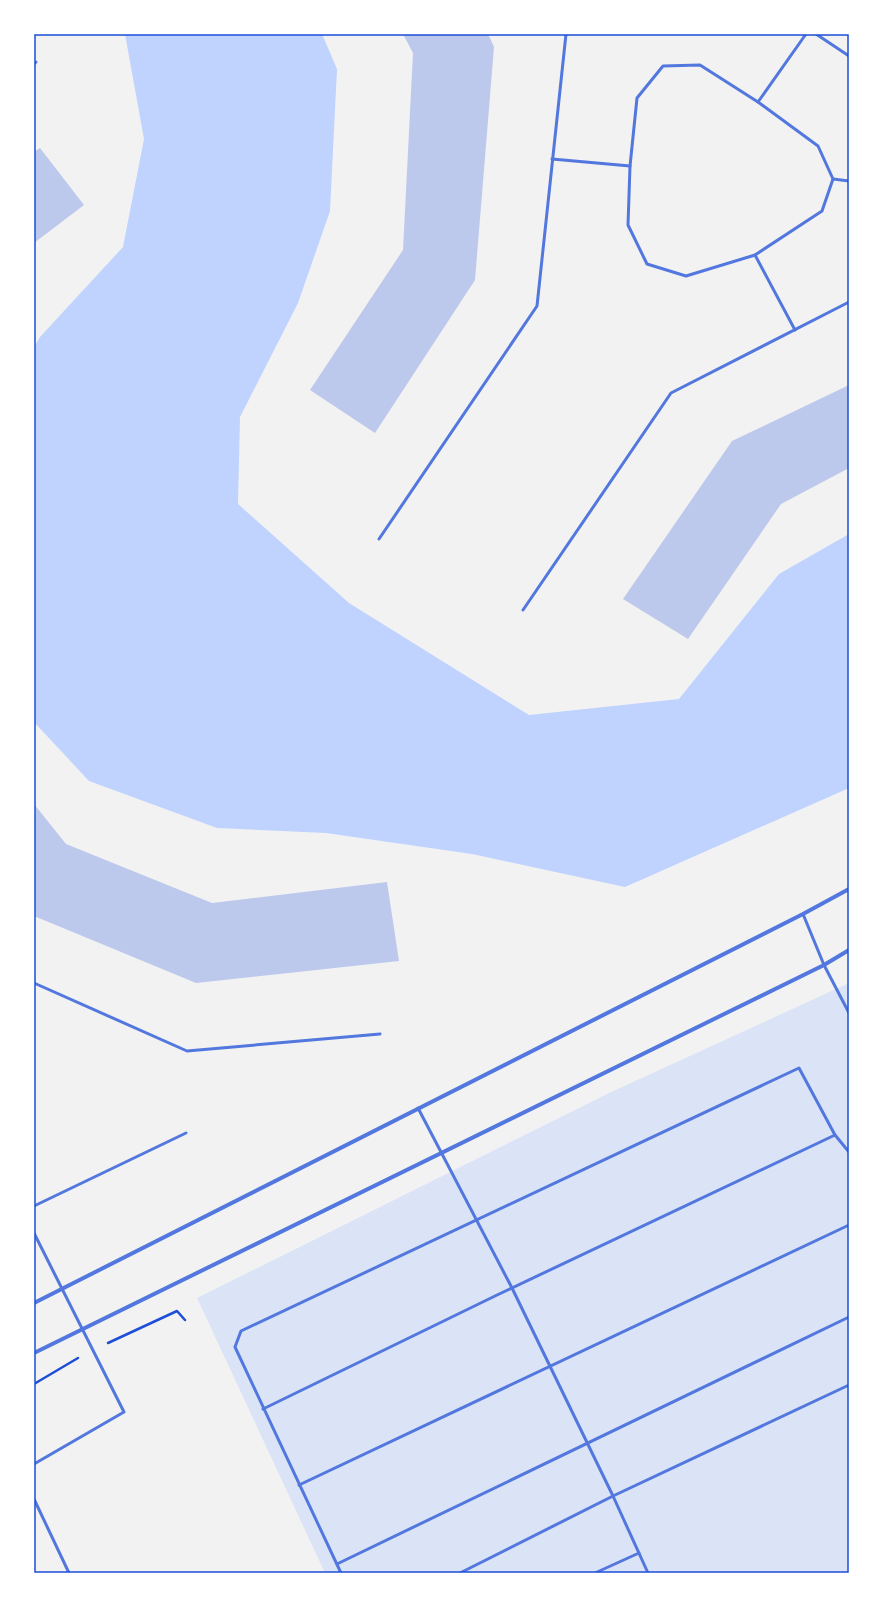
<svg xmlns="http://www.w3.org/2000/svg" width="883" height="1607" viewBox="0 0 883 1607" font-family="'Golos Text',sans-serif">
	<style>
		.green { fill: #dbe4f7 }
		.water { fill: #bfd3fe }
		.building { fill: #bdc9ec }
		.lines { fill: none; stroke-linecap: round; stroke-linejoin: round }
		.path { stroke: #1d4ed8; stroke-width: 2.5 }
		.service { stroke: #5277de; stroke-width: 3 }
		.minor { stroke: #5277de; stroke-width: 4 }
		.neatline { fill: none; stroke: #1d4ed8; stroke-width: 1.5 }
	</style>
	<rect width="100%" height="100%" fill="#f2f2f2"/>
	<polygon class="green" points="849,983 849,1573 325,1573 197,1298 609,1093"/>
	<polygon class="water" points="125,34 322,34 337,69 330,211 298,303 240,417 238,504 349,603 529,715 679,699 779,574 849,534 849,788 625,887 472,854 326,833 217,828 89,781 34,722 34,347 40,337 123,247 144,139"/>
	<g class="building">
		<polygon points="403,34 488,34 494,47 475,280 375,433 310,390 403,250 413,53"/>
		<polygon points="40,148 84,205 34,243 34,152"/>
		<polygon points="849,385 849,468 781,504 688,639 623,599 732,441"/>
		<polygon points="34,804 66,844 212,903 387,882 399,961 196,983 34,916"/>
	</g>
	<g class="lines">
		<g class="path">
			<polyline points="108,1343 177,1311 185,1320"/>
			<polyline points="34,1384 78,1358"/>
		</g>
		<g class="service">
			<polyline points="816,34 849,56"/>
			<polyline points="34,64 36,62"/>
			<polygon points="700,65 758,102 818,146 833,179 822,211 755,255 686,276 647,264 628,225 630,166 637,98 663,66"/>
			<polyline points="758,102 806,34"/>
			<polyline points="552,159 630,166"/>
			<polyline points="833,179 849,181"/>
			<polyline points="755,255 795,330"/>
			<polyline points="379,539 537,306 566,34"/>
			<polyline points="523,610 671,393 849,302"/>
			<polyline points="803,914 824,965 849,1013"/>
			<polyline points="34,983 187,1051 380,1034"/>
			<polyline points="418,1108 512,1288 613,1496 648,1573"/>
			<polyline points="34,1206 186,1133"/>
			<polyline points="34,1233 124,1412 34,1464"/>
			<polyline points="263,1409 495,1296 835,1135"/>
			<polyline points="299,1485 849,1225"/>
			<polyline points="34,1499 69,1573"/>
			<polyline points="337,1564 849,1317"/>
			<polyline points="341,1573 235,1347 241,1331 799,1068 835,1135 849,1152"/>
			<polyline points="460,1573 613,1496 849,1385"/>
			<polyline points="595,1573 639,1553"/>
		</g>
		<g class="minor">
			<polyline points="34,1303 803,914 849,889"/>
			<polyline points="34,1353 824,965 849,950"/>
		</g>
	</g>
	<rect width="883" height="1607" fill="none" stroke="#ffffff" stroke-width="70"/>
	<rect x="35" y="35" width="813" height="1537" class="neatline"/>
</svg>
